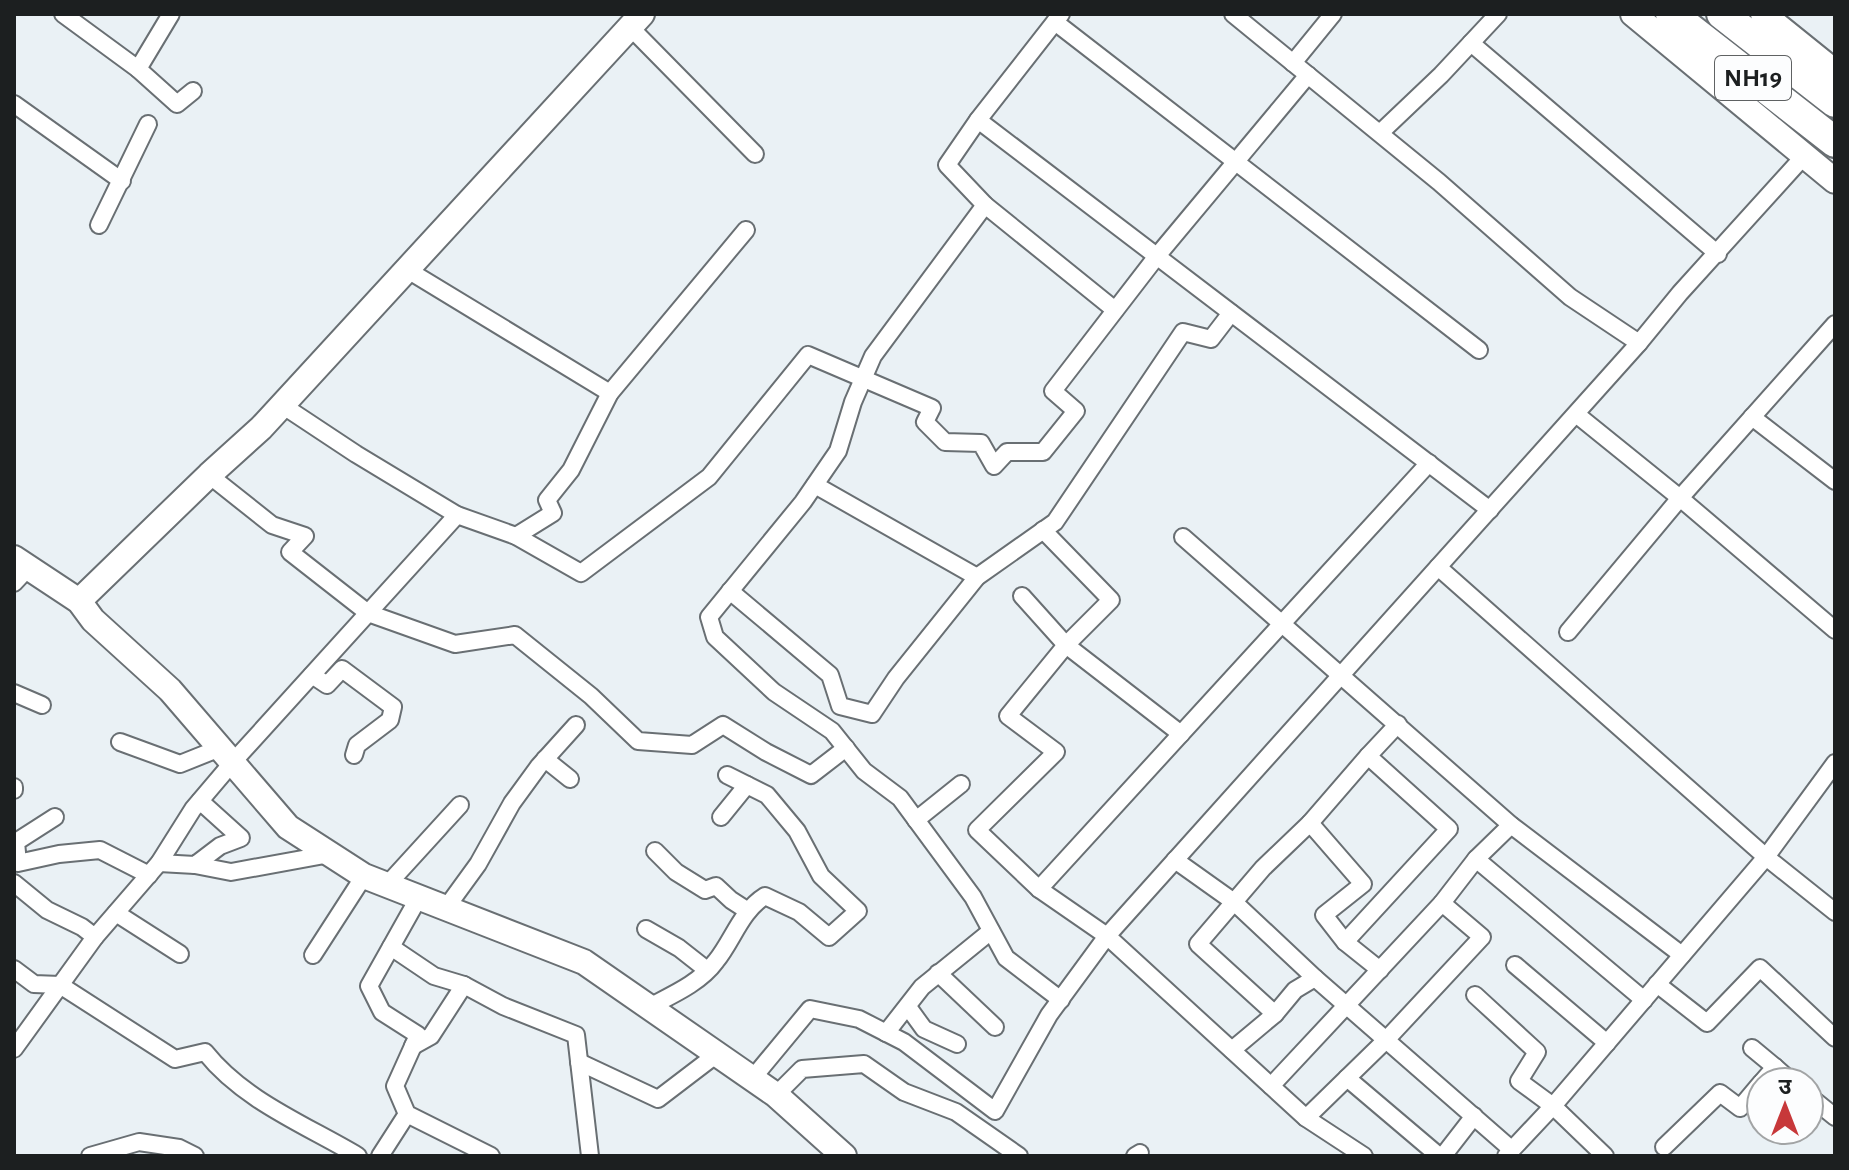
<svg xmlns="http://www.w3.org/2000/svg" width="1849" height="1170" viewBox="0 0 1849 1170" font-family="'Alegreya Sans','Noto Sans Devanagari',sans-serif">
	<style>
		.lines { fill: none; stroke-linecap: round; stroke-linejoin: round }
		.street-casing { stroke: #696f73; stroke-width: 20 }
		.secondary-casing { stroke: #696f73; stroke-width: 28 }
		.highway-casing { stroke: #696f73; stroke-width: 34 }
		.street { stroke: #fff; stroke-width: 16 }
		.secondary { stroke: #fff; stroke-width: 24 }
		.highway { stroke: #fff; stroke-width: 30 }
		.labels { text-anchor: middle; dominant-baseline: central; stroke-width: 8; stroke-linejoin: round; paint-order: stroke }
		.shield { fill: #fcfdfe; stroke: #5f6263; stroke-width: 2 }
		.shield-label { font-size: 26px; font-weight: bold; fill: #1c1f20 }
	</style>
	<rect width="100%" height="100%" fill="#eaf1f5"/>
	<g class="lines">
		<defs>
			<g id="street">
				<polyline points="63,14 138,69 171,14"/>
				<polyline points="1061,14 978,120 1490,510"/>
				<polyline points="1233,14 1439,182 1570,297 1639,343 1680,293 1805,155"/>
				<polyline points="1055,22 1479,350"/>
				<polyline points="630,27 755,154"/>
				<polyline points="1471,43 1718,254"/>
				<polyline points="1293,63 1333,14"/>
				<polyline points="138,69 177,104 193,91"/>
				<polyline points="14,104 122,181"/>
				<polyline points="978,120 947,165 985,205 873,356 853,402 838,451 803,502 709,617 715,637 774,692 832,731 864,771 900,798 973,897 1006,958 1061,1000"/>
				<polyline points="1380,133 1441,75 1498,14"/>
				<polyline points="985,205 1115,310"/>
				<polyline points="99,225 148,124"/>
				<polyline points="406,269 610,393"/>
				<polyline points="282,405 356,454 457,515 516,536 581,573 709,477 808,355 932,408 925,422 945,442 981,443 994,466 1007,452 1043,452 1076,411 1053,391 1157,256 1308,75"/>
				<polyline points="1576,414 1680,498 1835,630"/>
				<polyline points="1752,417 1835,481"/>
				<polyline points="209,475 272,525 305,536 290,552 368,613 455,644 515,635 591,696 638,741 692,745 723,725 766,752 811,775 846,748"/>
				<polyline points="815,485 977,577"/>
				<polyline points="1043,530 1111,600 1066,645 1008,716 1056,752 977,830 1039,889 1107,936 1306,1118 1364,1156"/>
				<polyline points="516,536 553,513 547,500 571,470 610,393 746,230"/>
				<polyline points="1183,537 1511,825 1682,955"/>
				<polyline points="1438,567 1766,857 1835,912"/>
				<polyline points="14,583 29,567"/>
				<polyline points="730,591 830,675 840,706 872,714 896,678 977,577 1055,522 1183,332 1211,339 1231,313"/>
				<polyline points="1022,596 1066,645 1181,734"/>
				<polyline points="1568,632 1680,498 1835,324"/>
				<polyline points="312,675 327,685 342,669 393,707 390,720 357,745 354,755"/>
				<polyline points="14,693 42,705"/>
				<polyline points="120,742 180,764 220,748"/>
				<polyline points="545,759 570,779"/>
				<polyline points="14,787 14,790"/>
				<polyline points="55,817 16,842 18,863 59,854 100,850 149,875"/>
				<polyline points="721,817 747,785"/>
				<polyline points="916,820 961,784"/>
				<polyline points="1310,823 1368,756"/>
				<polyline points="655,851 676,872 705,890 716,886 731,900 748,911"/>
				<polyline points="1476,859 1511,825"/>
				<polyline points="1175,860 1234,902 1315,978 1295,990 1275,1014"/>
				<polyline points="159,863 195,865 220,846 241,838 200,801"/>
				<polyline points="195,865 231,872 330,854"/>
				<polyline points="14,883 47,910 82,927 95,937 159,863 193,809 232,763 457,515"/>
				<polyline points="387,885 460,805"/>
				<polyline points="1039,889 1429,463"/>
				<polyline points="419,897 369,986 382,1012 418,1035 395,1086 407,1114 491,1156"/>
				<polyline points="1442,903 1476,859 1644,1000"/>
				<polyline points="446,908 478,864 512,803 539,766 576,725"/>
				<polyline points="116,913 180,954"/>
				<polyline points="646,929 679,948 707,970"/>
				<polyline points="1345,942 1449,829 1368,756 1398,724"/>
				<polyline points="391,947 434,976 464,985 431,1036 413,1046"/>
				<polyline points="313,955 364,876"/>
				<polyline points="1515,965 1607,1043"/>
				<path d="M14,969L34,984L60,985L175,1059L205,1052C244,1101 306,1125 358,1156"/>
				<polyline points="938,973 995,1027"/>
				<polyline points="1315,978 1511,1149"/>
				<polyline points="1657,984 1707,1023 1760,968 1835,1038"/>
				<polyline points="464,985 503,1006 576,1035 590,1156"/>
				<polyline points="1475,995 1537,1052 1519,1081 1553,1106 1605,1156"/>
				<path d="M649,1007C672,995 700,983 716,961C733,940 741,911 765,896L799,912L829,937L858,911L821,876L797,831L767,795L727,775"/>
				<polyline points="908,1007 924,1029 957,1044"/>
				<polyline points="886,1033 922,987 991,931"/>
				<polyline points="1752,1048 1775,1067 1762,1082"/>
				<polyline points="14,1049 95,937"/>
				<polyline points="1232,1050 1275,1014 1198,944 1263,868 1310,823 1363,884 1324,915 1345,942 1380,970"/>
				<polyline points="579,1062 658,1099 717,1054"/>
				<polyline points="1775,1067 1792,1082"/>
				<polyline points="1347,1078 1439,1156"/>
				<polyline points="752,1079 810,1009 859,1019 904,1042 995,1111 1049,1015 1107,936 1639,343"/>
				<polyline points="1271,1086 1442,903 1482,937 1386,1040 1306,1118"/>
				<polyline points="776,1095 802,1069 864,1064 904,1092 956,1112 1019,1156"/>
				<polyline points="1809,1096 1835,1117"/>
				<polyline points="1664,1147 1720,1093 1740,1108 1761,1083"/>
				<polyline points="90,1156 139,1142 179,1148 195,1156"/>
				<polyline points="380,1156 407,1114"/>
				<polyline points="1135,1156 1140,1153"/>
				<polyline points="1443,1156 1474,1116"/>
				<polyline points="1506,1156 1553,1106 1766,857 1835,763"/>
			</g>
			<g id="secondary">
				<polyline points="1633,14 1835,181"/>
				<polyline points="1763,14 1835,72"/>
				<polyline points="14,558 79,601 93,620 170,690 288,827 364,876 584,962 776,1095 844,1156"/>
				<polyline points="79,601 209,475 261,428 642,14"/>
			</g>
			<g id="highway">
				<polyline points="1671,14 1835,142"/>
				<polyline points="1722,14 1835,102"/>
			</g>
		</defs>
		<use href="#street" class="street-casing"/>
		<use href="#secondary" class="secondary-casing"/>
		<use href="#highway" class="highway-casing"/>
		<use href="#street" class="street"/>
		<use href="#secondary" class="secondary"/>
		<use href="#highway" class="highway"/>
	</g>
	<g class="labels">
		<rect class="shield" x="1715" y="56" width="76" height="44" rx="6"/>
		<g class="shield-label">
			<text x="1753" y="78">NH19</text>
		</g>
	</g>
	<rect width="1849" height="1170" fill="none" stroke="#1c1f20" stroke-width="32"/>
	<g transform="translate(1785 1106)"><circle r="38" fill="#fcfdfe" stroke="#a2a4a5" stroke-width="2"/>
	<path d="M0-6L14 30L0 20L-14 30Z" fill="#c7383a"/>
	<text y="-12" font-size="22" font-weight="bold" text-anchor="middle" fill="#1c1f20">उ</text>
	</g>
</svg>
